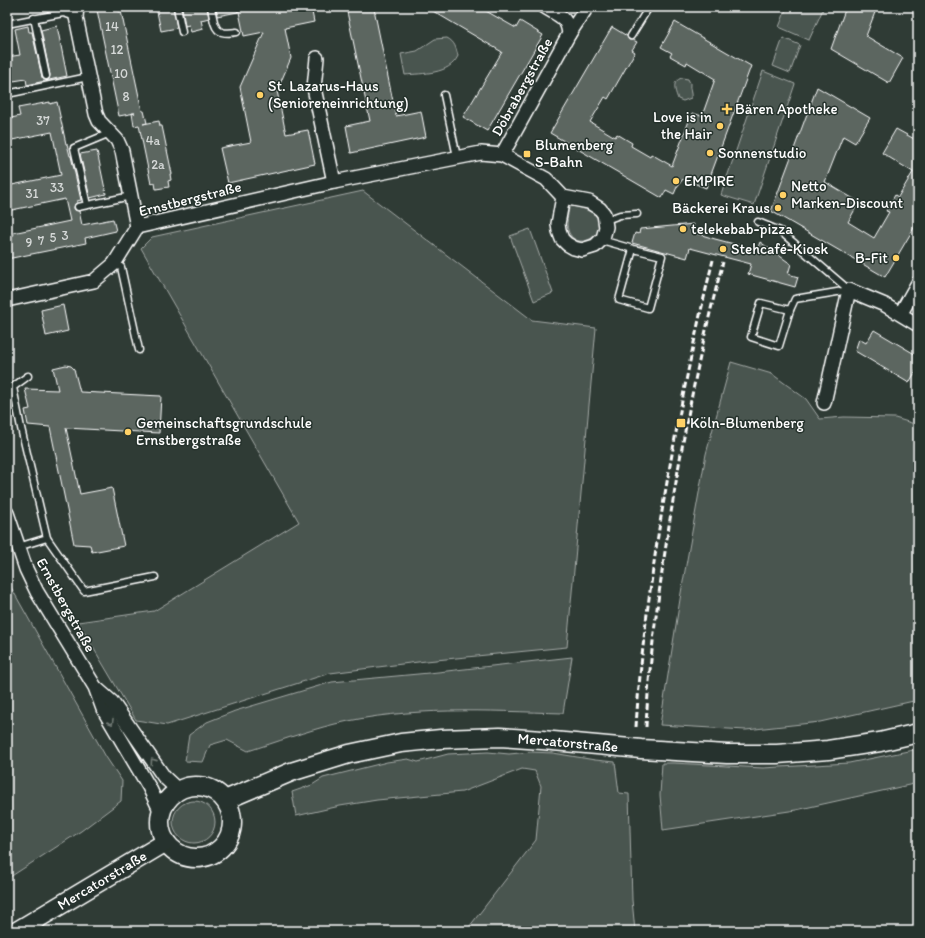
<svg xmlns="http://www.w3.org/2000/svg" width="925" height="938" viewBox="0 0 925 938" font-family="Itim,sans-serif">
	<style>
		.green { fill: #4a544f; stroke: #a4aaa7 }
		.building { fill: #5b6661; stroke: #fff }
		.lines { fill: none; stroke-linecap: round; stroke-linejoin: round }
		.lane-casing { stroke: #fff; stroke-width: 9 }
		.street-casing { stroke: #fff; stroke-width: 16 }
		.secondary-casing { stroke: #fff; stroke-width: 21 }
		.lane { stroke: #26332d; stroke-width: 6 }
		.street { stroke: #26332d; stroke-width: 13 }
		.secondary { stroke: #26332d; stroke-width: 18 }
		.rail { stroke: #fff; stroke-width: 3; stroke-dasharray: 6 3; stroke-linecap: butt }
		.oneway { stroke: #727a76 }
		.poi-dot { fill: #ffd166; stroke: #26332d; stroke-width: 1.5 }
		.labels { text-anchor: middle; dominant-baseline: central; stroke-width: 3; stroke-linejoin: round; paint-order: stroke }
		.number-label { font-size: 13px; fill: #d6d9d8 }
		.poi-label { font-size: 15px; fill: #fff; stroke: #26332d; text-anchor: start }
		.street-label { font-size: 15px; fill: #fff; stroke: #26332d }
	</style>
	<rect width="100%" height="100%" fill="#2f3b35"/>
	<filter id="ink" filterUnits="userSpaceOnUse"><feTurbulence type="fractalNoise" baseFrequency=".025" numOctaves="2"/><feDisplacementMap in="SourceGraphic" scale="8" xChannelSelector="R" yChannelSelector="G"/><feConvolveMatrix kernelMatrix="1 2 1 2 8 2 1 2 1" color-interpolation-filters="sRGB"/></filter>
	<g filter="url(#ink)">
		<g class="green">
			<polygon points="787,7 824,7 809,40 779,27"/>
			<path d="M447,38C455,42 456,48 458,56C449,75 423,73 405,75L401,54L417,51L435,39Z"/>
			<polygon points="783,38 800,45 790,73 773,66"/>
			<polygon points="763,71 795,84 754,205 721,195"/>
			<path d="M682,78L688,79L690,83C689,89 692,93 691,98L683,101L678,99C675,91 671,81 682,78Z"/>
			<polygon points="363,191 532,320 596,328 567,647 426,661 330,673 167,725 136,720 78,622 154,611 299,522 141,248 152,237"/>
			<path d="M572,206C631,216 579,262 568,230C566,224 568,215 569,208Z"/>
			<polygon points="530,229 553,293 534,301 510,236"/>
			<polygon points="731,362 772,374 806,399 820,419 844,417 895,418 918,425 918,700 820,722 746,730 660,725 681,593 706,454"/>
			<polygon points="7,580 106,757 122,781 121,801 81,831 7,879"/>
			<path d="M572,657L563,713C487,711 410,706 335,724C306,731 277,742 248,751L227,740L210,745L203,762L185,761L189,735L207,722L235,711L332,682L429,673Z"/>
			<polygon points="918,749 918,783 796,810 663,830 660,795 662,763 673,763 763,768 849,763"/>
			<polygon points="488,752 509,754 531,752 553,753 595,760 615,762 619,793 629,794 632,900 635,931 466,931 536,840 541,786 535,771 522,769 462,792 377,800 340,806 296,816 292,792 312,785 323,778 387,762 408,759 418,762 448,754"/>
			<circle cx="194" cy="822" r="21"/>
		</g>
		<g class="building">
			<polygon points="112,7 117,7 119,12 121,11 142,111 144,111 147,123 143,124 159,121 160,126 162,126 172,174 170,174 171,180 168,181 169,187 156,189 155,183 151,184 139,125 134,126 132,113 135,113 119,116 97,10"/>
			<polygon points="156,7 173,7 177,28 161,31"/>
			<polygon points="182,7 207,7 209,18 201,20 203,29 191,32 189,25 185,26"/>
			<polygon points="216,7 237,7 238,12 217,16"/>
			<polygon points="238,7 311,7 314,22 285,28 291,58 277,91 286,134 308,130 315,164 228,183 220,148 251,142 240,87 264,32 244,36"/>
			<polygon points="346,7 370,7 370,10 374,9 396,116 421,111 426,137 351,153 346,126 370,121"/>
			<polygon points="426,7 479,7 516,28 520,21 543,35 487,131 463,117 502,52"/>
			<polygon points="846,7 877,7 866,36 903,58 889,83 831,49"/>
			<polygon points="675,22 751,66 706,188 683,179 677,187 674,194 666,190 662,198 550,133 612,27 627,36 629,40 633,40 637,42 632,50 635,52 608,99 605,97 590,122 615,137 617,134 632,143 631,146 650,157 651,154 672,166 692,113 702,116 715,79 687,62 686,65 670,56 672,53 661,47"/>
			<polygon points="28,26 29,32 32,32 42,77 43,79 47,80 49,79 50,75 41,30 57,26 67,76 27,85 26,79 7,82 7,57 20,55 15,29"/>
			<polygon points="817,87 870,118 855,143 843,136 825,182 859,202 848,222 874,238 889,212 886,211 895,195 898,197 913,172 882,153 896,129 918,141 918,221 885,277 771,211"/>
			<polygon points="50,102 50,104 57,102 66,144 67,144 70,156 71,156 81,200 77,201 77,203 75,204 74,208 75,210 79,211 82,225 113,219 116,231 85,238 86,243 7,259 7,236 14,235 13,233 70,221 65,199 7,211 7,186 61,175 52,132 7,141 7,119 20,116 18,108"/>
			<polygon points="97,151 106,194 90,198 80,154"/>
			<polygon points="694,224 692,232 715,239 757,250 760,242 791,264 788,274 798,277 795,287 748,274 751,264 690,248 687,258 632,243 635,233 639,234 640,229"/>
			<polygon points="63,305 68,331 46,336 41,310"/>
			<polygon points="874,330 918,356 918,367 909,383 855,351 859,339 866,343"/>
			<polygon points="66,365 71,366 74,369 80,392 161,396 159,433 66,428 80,494 112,488 124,546 92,552 90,545 74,544 50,427 28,425 25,410 30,409 25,389 58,390 53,368"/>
		</g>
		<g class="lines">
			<defs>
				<g id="lane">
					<polyline points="177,7 182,32"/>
					<path d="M211,7C215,26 213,36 237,32"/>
					<polyline points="34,18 46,76"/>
					<polyline points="7,24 63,13 76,17"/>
					<polyline points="631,36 649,7"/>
					<polyline points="7,94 88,77"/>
					<polyline points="444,95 457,157"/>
					<polyline points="87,205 74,148 110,133"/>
					<polyline points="78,207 131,196"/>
					<polyline points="606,220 620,215 637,214"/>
					<polyline points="758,222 780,231 849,290"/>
					<polyline points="603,239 605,241 633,249 619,300 648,308 662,256 633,249"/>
					<polyline points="114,264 121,267 139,350"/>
					<polygon points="761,303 790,310 779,346 751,337"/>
					<polyline points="790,310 795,299 849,290"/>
					<polyline points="47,538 84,591 155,577"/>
					<polyline points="18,547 47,538 21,428 13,387 28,376"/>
				</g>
				<g id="street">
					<polyline points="77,7 76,17 96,114 99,121 117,140 122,151 137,227"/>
					<polyline points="569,34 587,7"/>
					<polyline points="317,58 314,88 334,182"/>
					<path d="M502,155L569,34C567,16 559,16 545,7"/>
					<polyline points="7,300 94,281 114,264 137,227 334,182 481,153 502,155 546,179 563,197 589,202 600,209 604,214 606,227 603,238 595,246 582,250 574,248 567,244 562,239 559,231 558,224 563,197"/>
					<polyline points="901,313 918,283"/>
					<polyline points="824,403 849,290 885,305 918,325"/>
					<polyline points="7,513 26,569 37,592 95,687 103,709 149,787 161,812"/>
					<polyline points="96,688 112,702 164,777 178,790"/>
				</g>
				<g id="secondary">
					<circle cx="196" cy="822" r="36"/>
					<path id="s1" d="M225,800L291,772L349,754L401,743L441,739L500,737L542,740L641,749L727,754H777L828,750L880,742L918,733"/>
					<path id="s2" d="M17,931L166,842"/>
				</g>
			</defs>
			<use href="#lane" class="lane-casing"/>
			<use href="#street" class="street-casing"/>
			<use href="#secondary" class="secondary-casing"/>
			<use href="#lane" class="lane"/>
			<use href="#street" class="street"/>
			<use href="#secondary" class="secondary"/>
			<g class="rail">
				<path d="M636,727C640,660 649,595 659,529C674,439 691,349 713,260"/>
				<path d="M646,727C649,662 658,597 668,532C682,441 699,351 723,262"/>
			</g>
		</g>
		<defs><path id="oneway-chevron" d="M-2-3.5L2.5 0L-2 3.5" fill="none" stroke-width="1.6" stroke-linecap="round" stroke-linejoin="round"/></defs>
		<g class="oneway">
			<use href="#oneway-chevron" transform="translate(111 722) rotate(60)"/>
			<use href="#oneway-chevron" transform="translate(153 761) rotate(-125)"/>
		</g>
	</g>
	<g class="poi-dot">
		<circle cx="260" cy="95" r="4"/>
		<path d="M725 103h4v4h4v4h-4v4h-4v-4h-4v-4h4z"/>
		<circle cx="720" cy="126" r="4"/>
		<circle cx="710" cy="153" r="4"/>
		<rect x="523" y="150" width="8" height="8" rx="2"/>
		<circle cx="676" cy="181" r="4"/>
		<circle cx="783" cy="195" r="4"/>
		<circle cx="778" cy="208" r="4"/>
		<circle cx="683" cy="229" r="4"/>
		<circle cx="723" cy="249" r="4"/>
		<circle cx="896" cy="258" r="4"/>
		<rect x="676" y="418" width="10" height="10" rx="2"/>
		<circle cx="128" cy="432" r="4"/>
	</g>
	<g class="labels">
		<g class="number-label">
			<text x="112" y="26">14</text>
			<text x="117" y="49">12</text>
			<text x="121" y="73">10</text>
			<text x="126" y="96">8</text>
			<text x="43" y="120">37</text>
			<text x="153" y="140">4a</text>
			<text x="158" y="164">2a</text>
			<text x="57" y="187">33</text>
			<text x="32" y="193">31</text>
			<text x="65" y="235">3</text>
			<text x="53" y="237">5</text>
			<text x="41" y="240">7</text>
			<text x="29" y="242">9</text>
		</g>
		<g class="poi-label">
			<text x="268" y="86">St. Lazarus-Haus<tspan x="268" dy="17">(Senioreneinrichtung)</tspan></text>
			<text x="735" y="109">Bären Apotheke</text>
			<text x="712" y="117" text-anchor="end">Love is in<tspan x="712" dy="17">the Hair</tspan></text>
			<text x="535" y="145">Blumenberg<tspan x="535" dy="17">S-Bahn</tspan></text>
			<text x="718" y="153">Sonnenstudio</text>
			<text x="684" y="181">EMPIRE</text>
			<text x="791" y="186">Netto<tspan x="791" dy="17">Marken-Discount</tspan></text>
			<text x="770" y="208" text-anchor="end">Bäckerei Kraus</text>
			<text x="691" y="229">telekebab-pizza</text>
			<text x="731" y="249">Stehcafé-Kiosk</text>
			<text x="888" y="258" text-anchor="end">B-Fit</text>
			<text x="136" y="423">Gemeinschaftsgrundschule<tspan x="136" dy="17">Ernstbergstraße</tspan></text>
			<text x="690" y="423">Köln-Blumenberg</text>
		</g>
		<g class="street-label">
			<text transform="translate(522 87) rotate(-61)">Döbrabergstraße</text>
			<text transform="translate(190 199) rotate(-14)">Ernstbergstraße</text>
			<text transform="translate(66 605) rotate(61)">Ernstbergstraße</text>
			<text stroke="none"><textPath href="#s1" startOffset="353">Mercatorstraße</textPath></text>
			<text stroke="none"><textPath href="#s2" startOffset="99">Mercatorstraße</textPath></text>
		</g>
	</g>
	<rect width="925" height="938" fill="none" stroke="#26332d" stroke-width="24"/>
	<rect x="12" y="12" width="901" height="914" fill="none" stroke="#fff" stroke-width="1.5" filter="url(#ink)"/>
</svg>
